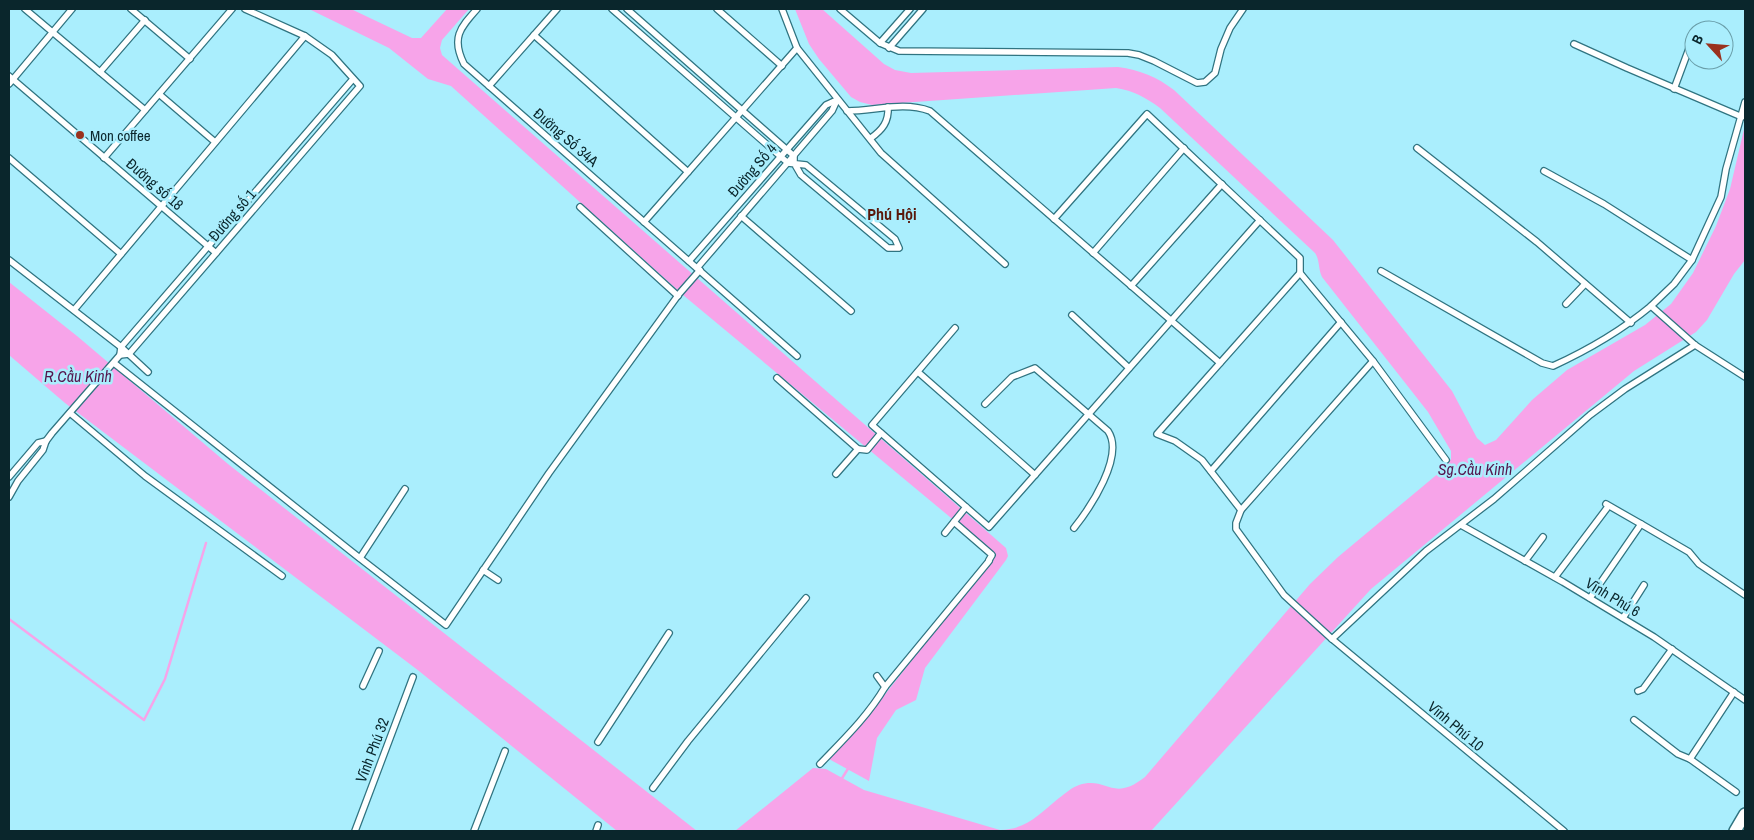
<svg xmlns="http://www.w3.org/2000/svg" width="1754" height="840" viewBox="0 0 1754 840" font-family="'Archivo Narrow',sans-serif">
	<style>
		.water { fill: #f7a4e9 }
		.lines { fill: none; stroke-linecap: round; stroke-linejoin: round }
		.stream { stroke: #f7a4e9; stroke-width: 2.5 }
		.street-casing { stroke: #307481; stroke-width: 8 }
		.highway-casing { stroke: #307481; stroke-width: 14 }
		.street { stroke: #fff; stroke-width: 5.5 }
		.highway { stroke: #fff; stroke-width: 11 }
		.poi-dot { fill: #9a311d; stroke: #aaeefd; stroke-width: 2 }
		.labels { text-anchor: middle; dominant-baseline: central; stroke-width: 5; stroke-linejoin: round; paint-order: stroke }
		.poi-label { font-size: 15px; fill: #0a262c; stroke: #aaeefd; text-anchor: start }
		.street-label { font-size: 15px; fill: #0a262c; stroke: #aaeefd }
		.neighbourhood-label { font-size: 16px; font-weight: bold; fill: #5a170a; stroke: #aaeefd }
		.water-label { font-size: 16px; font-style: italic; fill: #55154d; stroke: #aaeefd }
	</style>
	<rect width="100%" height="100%" fill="#aaeefd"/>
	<g class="water">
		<polygon points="309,9 351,9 412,38 421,38 447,9 469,9 442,40 440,48 442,55 1006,548 1008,556 1006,560 925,668 916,700 896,710 877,738 869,781 829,759 872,711 992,558 992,552 683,295 451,86 428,79 389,48"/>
		<path d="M795,9H822L884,64L895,70L911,73L1118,67C1140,70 1157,77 1174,90L1333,240L1452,391L1477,438L1485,445L1496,440L1532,400L1567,370L1645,325L1671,304L1693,273L1716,226L1730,189L1745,125V260L1734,274L1707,320L1696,332L1634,371L1371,589L1151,831H735L813,768L826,769L864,790L1000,830C1028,829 1039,814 1059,798C1066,793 1071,788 1079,785C1107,776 1112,803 1145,777L1310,584L1338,557L1446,467L1451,459V451L1428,412L1322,277C1318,269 1320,260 1315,253L1160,108C1145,97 1134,91 1116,88L872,105L860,102L851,97L819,59L809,44Z"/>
		<polygon points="9,282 77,336 228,464 697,831 617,831 419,671 65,403 9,355"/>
	</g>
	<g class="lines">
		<g class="stream">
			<polyline points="9,619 144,720 165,679 206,543"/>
			<polyline points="841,780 849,767"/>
		</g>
		<defs>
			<g id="street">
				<polyline points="25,9 145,110"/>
				<polyline points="131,9 190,59"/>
				<path d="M477,9C460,28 451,38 464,64L797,356"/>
				<polyline points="612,9 788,163 806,165 895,239 899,248 888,248 801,175 794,163 794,156 627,9"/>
				<polyline points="717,9 782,66"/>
				<polyline points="782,9 797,48 881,153 1005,264"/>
				<polyline points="840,9 880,43 899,51 1128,53 1139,55 1154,61 1197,83 1205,82 1215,73 1221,49 1230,28 1243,9"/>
				<polyline points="534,35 688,172"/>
				<polyline points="880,43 910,9"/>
				<polyline points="1574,44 1627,68 1742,117"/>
				<polyline points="889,48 923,9"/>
				<polyline points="100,72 145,20"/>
				<polyline points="9,76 216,253"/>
				<polyline points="9,84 72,9"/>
				<polyline points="489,86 557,9"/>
				<polyline points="1674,89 1690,46"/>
				<polyline points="159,94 215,142"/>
				<polyline points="1745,102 1726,169 1721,197 1692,260 1674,284 1651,306 1695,345 1745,377"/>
				<path d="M847,111C875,111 903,101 930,111L1220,363"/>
				<path d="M871,138C882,130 889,122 888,107"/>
				<polyline points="1417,148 1537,242 1631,323"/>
				<polyline points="9,158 121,254"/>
				<polyline points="104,158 232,9"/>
				<polyline points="1544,171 1604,204 1692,260"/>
				<polyline points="580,207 678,296"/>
				<polyline points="741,216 851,311"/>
				<polyline points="1054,219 1147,114 1300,258 1300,273 1373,361 1446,460"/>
				<polyline points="644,222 797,48"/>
				<polyline points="1093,253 1184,148"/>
				<polyline points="9,260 121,347 148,372"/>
				<polyline points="689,261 826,105 837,100"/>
				<polyline points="697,268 832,111 837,100"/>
				<path d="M1381,271L1542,363L1553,366C1588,350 1622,330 1651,306"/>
				<polyline points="1131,286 1222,184"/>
				<polyline points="1566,304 1585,284"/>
				<polyline points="74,310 305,36"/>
				<polyline points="1072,315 1129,368"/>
				<polyline points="955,328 872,425 989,527 1260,220"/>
				<polyline points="120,355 129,354 360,86 332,55 305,36 245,9"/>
				<polyline points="1373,361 1241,510 1236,523 1236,529 1284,595 1332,639 1564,831"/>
				<polyline points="114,363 357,556 446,625 549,473 679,294 700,270"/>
				<polyline points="918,372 1035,475"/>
				<polyline points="777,378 858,449"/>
				<path d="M985,404L1012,377L1035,368L1108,431C1125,456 1090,508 1074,528"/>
				<polyline points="70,413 145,476 282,576"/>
				<polyline points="1211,471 1341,322"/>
				<polyline points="836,474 858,449 867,450 881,433"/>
				<polyline points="9,477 38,443 46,441"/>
				<polyline points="9,497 18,481 43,450 46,441 52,433 120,355 121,347 353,79"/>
				<polyline points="1606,504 1641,524"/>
				<polyline points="1241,510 1202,460 1175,441 1157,434 1300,273"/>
				<polyline points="954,522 991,554 992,555 989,560"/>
				<polyline points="1461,525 1563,582 1654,637 1745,700"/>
				<polyline points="945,533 966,507"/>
				<polyline points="360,558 405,489"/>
				<polyline points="1525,561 1543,537"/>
				<polyline points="483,570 498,580"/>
				<polyline points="1555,577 1607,508"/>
				<polyline points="1590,598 1641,524 1689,552 1699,564 1745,595"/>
				<polyline points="1623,618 1644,585"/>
				<polyline points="1332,639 1426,551 1494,499 1590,415 1625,389 1695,345"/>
				<polyline points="363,686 379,651"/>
				<polyline points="885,687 989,561"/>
				<polyline points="1638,691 1643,689 1672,649"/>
				<polyline points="1634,720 1678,754 1690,759 1734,692"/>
				<polyline points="598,742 669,633"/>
				<polyline points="1690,759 1736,792"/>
				<path d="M820,764C843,740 868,716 885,687L877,676"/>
				<polyline points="653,788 688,741 806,598"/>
				<polyline points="355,831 413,677"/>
				<polyline points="474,831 505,751"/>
				<polyline points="596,831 598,825"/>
			</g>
			<polyline id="highway" points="1735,831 1745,814"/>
		</defs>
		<use href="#street" class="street-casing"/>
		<use href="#highway" class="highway-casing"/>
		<use href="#street" class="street"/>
		<use href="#highway" class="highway"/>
	</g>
	<circle class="poi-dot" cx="80" cy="135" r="5"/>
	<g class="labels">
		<g class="poi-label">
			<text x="90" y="135">Mon coffee</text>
		</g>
		<g class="street-label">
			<text transform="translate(566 137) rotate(41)">Đường Số 34A</text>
			<text transform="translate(752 170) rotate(-49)">Đường Số 4</text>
			<text transform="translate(155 184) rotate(41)">Đường số 18</text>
			<text transform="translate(232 215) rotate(-49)">Đường số 1</text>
			<text transform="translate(1613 597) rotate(31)">Vĩnh Phú 6</text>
			<text transform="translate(1456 726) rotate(40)">Vĩnh Phú 10</text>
			<text transform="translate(372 750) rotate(-69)">Vĩnh Phú 32</text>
		</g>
		<g class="neighbourhood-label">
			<text x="892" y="214">Phú Hội</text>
		</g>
		<g class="water-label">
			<text x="78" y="376">R.Cầu Kinh</text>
			<text x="1475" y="469">Sg.Cầu Kinh</text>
		</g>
	</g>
	<rect width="1754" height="840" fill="none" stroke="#0a262c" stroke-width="20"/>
	<g transform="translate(1709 45) rotate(296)"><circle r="24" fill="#aaeefd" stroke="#6a9ea9"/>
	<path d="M0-4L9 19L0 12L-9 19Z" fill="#9a311d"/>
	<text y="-8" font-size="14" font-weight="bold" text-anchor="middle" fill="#0a262c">B</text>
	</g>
</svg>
